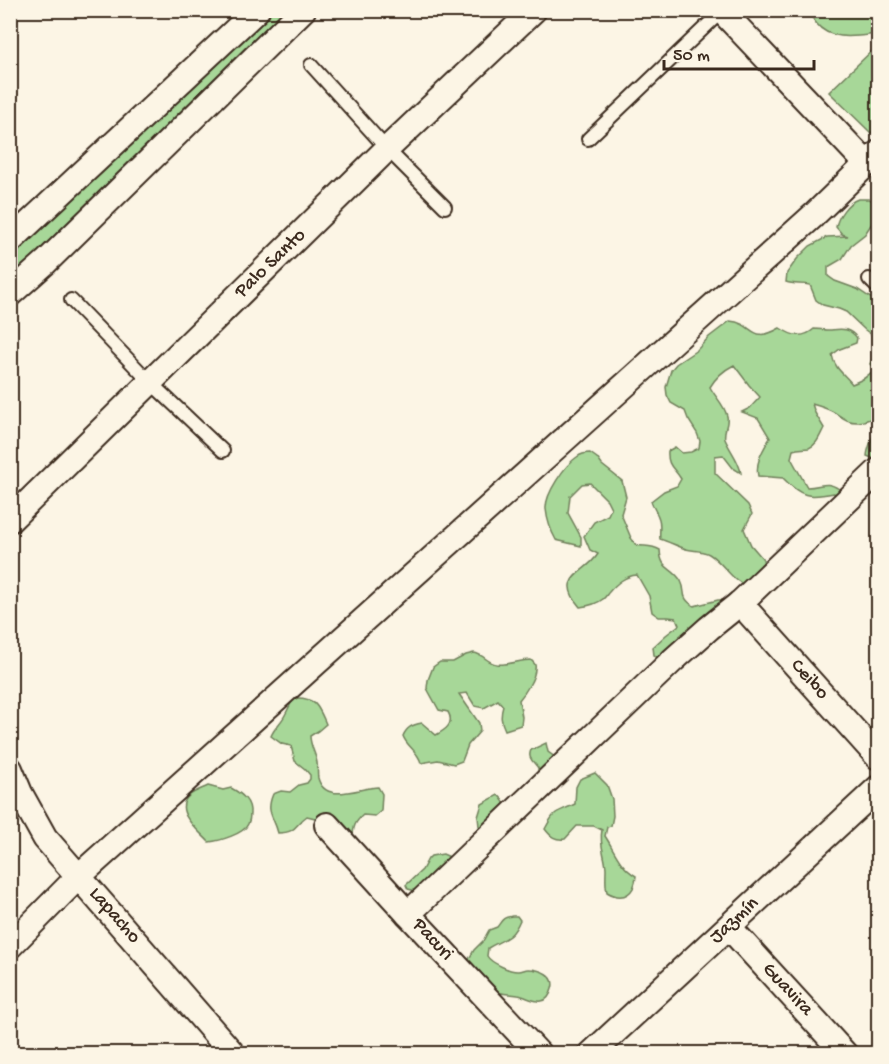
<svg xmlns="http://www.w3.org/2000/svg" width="889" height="1064" viewBox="0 0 889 1064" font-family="'Gochi Hand',sans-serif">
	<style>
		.green { fill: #a7d798; stroke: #71805b; stroke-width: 1.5 }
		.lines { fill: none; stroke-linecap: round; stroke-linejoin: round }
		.lane-casing { stroke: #3b2a1e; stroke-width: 16 }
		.street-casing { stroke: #3b2a1e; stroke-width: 28 }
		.lane { stroke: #fcf5e5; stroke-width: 12 }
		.street { stroke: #fcf5e5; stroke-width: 24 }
		.labels { text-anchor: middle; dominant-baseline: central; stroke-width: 4.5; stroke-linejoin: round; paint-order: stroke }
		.street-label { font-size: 20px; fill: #3b2a1e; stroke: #fcf5e5 }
	</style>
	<rect width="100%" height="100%" fill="#fcf5e5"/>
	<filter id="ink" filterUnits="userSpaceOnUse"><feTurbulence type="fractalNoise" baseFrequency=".0167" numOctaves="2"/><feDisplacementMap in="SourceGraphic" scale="12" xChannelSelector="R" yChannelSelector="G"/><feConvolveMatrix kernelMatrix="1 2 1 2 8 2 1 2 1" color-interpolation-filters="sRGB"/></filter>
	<g filter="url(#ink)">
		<g class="green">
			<polygon points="262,11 289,11 11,282 11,251"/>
			<path d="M808,11H878V34C858,36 830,42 816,23C813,19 811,15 808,11Z"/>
			<polygon points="878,45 878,127 871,133 829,92"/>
			<path d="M858,199H870L878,208V218L874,220L865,234L851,245L842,259L828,267V276L835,281L857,289L878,303V339L865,330L846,312L839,309L823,305L816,300L810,285C801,283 794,285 786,282L787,273L797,259L810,246L827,237L848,236L842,234L836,227C838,216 847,203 858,199Z"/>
			<path d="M730,321C755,323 750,345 780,328C792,336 803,339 814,329C819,329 824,330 830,330C841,329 849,327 857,338L856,343L840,349L832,355C834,368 845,375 852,384C862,380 868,377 874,369L870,364L872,360L878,362V469L869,464L872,458L867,456C868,443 878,431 874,418C869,419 865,421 859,422C844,423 839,413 827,409C822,407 818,406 812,404L815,413L824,428C820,435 817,445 809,448C803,449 799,448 793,450L791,458L807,487C821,487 826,480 839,489L841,497L837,500L834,493C808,498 801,497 783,478L758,476C755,462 763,450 770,438L758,418L742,412L750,408L760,397L749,385L734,365C724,370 716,377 710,387C715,397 724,404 727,416C729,424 723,430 725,439C730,451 739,460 741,473L733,468L723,455L715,456V473L748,505L752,514L744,529L751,545L763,559L764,568L749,587C731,581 724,563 709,554C702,550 694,551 686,549C677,546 669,542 660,539C659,533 661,525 659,519C657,512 653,508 651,501L664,491L677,486L681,479C674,467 667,467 668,451L675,447L682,453L691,452L699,448L700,441L697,433L688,419L685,411L671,403L667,395L666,387L671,370L676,364L697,350L709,337Z"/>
			<path d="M590,453L597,458L602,465L622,481L626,497L621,514L631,538L636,545C645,547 651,545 660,550C661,571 672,566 681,581C687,592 679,597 694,606L718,600H735L563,780C556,792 551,792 539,797L416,891L408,889L406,885L422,870L428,859L431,856L443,854L452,858L483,828L479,826L478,817L482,804L498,795C503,798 503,804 508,807L538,772V768C534,762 527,758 531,750L546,743L548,752L555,757L666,662L654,655L653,647L666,635L679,625L676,618L668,617H659L652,612L649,596L637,575C625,576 617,583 609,592C607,594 605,598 603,599C597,604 588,606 580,607C554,576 585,575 598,554L590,550L584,536L594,522L608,515L611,508L607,500L590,483L582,484L570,496L568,513L581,537V546L556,540C551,531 547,519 546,509C545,494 565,465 577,457C581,454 585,453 590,453Z"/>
			<path d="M474,653C483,654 488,663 496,664C505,666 520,660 531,660C534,663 536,664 535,669C535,678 525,693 519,700L522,717L521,725L505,730C501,722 500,716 503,706L498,700L484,708L475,706L467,693L459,694L479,723L480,731L468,745L462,761L454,764L438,760L421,763C418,751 407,747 403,736C407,727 412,725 422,723L436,735C445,730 455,724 448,712L439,710L429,692L427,688L428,680L433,667L440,662H453L466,655Z"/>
			<path d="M295,698C316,697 319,708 326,724L318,731L310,736C310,746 316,754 317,763C318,768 317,773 318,778C325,805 360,787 378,787L382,794L381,811L375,816L363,815C355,822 353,827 353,838H333L315,818L307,816C294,825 297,833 278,833C274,816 265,813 273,794L281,791L290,792L299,785L307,783L310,779V775L305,769L295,761L291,746L282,744L271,736C274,728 281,723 285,715C289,708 290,703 295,698Z"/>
			<path d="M595,773L607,785L612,799L613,816L611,826L607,827L605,836C615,851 620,867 636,876C635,893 624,902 607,892C605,884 606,877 606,868C605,855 599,844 602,830L594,826H577L565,839C555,840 551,837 545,829C556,808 556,814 575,804L576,787L580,779Z"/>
			<path d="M208,786L223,790L231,788C242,794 251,801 250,814C250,816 249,822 248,824C244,834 219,841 209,842C198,830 171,810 190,795C195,791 202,789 208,786Z"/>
			<path d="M512,916H517L520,920C512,939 505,938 488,948L487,956C491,963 511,972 519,971C522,971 525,969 528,969C539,969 557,975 552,989C546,1011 530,997 518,995C510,993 502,995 495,991L468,961L474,950L483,941L489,930L497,927C503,919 502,918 512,916Z"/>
		</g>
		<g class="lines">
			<defs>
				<g id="lane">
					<polyline points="311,65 387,149 445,207"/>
					<polyline points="588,139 723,10"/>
					<polyline points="869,279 878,288"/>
					<polyline points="71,300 150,382 223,451"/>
				</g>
				<g id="street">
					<polyline points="721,10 867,164"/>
					<polyline points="10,241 257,10"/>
					<polyline points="10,294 46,262 303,10"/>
					<polyline points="10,520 387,149 534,10"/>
					<polyline points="740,603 878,757"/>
					<polyline points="10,769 20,793 45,838 233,1054"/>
					<polyline points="327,825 408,914 539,1054"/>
					<polyline points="408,914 672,661 709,628 740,603 878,471"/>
					<polyline points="729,927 845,1054"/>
					<polyline points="10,946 79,876 813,216 878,153"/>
					<polyline points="591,1054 878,788"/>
				</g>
			</defs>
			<use href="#lane" class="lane-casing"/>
			<use href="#street" class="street-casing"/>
			<use href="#lane" class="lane"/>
			<use href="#street" class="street"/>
		</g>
	</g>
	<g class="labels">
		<g class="street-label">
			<text transform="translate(271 264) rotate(-44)">Palo Santo</text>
			<text transform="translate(809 680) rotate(48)">Ceibo</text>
			<text transform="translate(114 916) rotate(49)">Lapacho</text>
			<text transform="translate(735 921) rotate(-43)">Jazmín</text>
			<text transform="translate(432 940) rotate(47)">Pacuri</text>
			<text transform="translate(787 990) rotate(47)">Guavira</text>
		</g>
	</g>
	<rect width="889" height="1064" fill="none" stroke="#fcf5e5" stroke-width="36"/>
	<rect x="18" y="18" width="853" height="1028" fill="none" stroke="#3b2a1e" stroke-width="2" filter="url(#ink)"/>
	<path d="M664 60v9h150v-9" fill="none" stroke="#3b2a1e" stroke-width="3"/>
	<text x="673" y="60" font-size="18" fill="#3b2a1e" stroke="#fcf5e5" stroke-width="4.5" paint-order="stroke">50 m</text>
</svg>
